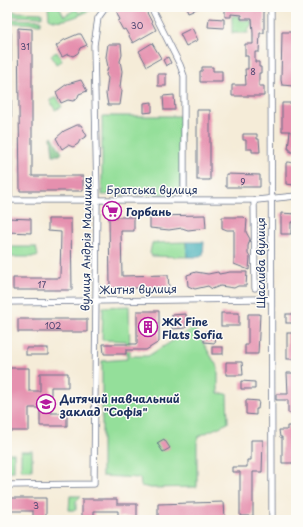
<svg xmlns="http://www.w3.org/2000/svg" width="303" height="527" viewBox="0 0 303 527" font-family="'Playpen Sans',sans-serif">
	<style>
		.green { fill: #94df9a; stroke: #58877c }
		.forest { fill: #77be82; stroke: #497670 }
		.water { fill: #3bacb5; stroke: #2b6e8a }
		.building { fill: #e590ae }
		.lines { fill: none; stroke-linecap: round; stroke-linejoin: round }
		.street-casing { stroke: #677189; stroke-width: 7 }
		.street { stroke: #fff; stroke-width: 5.5 }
		.labels { text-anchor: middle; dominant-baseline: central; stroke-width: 3; stroke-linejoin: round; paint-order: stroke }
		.number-label { font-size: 9px; fill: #4e4772 }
		.street-label { font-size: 11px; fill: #1b2f5e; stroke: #fdfcf7 }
		.poi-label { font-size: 11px; font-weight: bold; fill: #1b2f5e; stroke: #fdfcf7; text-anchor: start }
	</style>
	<rect width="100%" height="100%" fill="#fdfcf7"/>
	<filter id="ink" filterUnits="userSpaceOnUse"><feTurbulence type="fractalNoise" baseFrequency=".025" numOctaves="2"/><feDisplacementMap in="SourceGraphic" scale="8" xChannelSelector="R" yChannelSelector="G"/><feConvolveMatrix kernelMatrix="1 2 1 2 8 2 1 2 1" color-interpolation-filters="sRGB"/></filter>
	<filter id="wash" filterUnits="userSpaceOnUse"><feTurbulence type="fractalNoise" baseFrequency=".012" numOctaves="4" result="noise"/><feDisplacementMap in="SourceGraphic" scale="16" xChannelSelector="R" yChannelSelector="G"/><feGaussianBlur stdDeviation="0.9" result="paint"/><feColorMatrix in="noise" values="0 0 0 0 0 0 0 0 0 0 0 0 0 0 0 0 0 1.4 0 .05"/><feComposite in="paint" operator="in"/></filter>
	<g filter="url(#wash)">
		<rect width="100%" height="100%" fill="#f5ecd8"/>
		<g class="green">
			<polygon points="7,7 11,7 14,12 42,13 42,17 10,16"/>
			<path d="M48,7H59L64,16L76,9L79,13L90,7H97C84,13 61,26 49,18Z"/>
			<polygon points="232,16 239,16 240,20 251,21 252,24 249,28 248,33 232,33"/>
			<polygon points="10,19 41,20 41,24 14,23 7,30 7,25"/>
			<polygon points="57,52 62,61 56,64 51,55"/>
			<polygon points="57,97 62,107 55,110 50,100"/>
			<polygon points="102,116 182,116 181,194 102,195"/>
			<polygon points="186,242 187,257 152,256 150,253 152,243"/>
			<polygon points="7,247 36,247 38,256 36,257 7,257"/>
			<polygon points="129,306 130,356 148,356 192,329 195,329 218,368 218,393 227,394 228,423 199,436 197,443 197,487 151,488 141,486 140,478 102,476 102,361 127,359 126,341 102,340 103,307"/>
			<rect x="21" y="451" width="11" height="19"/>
			<rect x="7" y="453" width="7" height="18"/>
			<polygon points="70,496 81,496 76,501 76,510 69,510"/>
		</g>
		<polygon class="forest" points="52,136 62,153 60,155 53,155 51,137"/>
		<polygon class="water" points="186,242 204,242 203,255 200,257 187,257"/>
		<g id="blocks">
			<g class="building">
				<polygon points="122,7 144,7 156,30 133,43 125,29 123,30 118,21 120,20 116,10"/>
				<polygon points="186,7 201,7 188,12"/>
				<polygon points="231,7 264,10 264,33 260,33 259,52 255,52 255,62 259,62 259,67 261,67 261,73 259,73 259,86 264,86 264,96 232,96 232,85 246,85 245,69 248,69 248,56 245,56 245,44 253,44 253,33 252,19 241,19 241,15 231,14 231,17 225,17 225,9 231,9"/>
				<polygon points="209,18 224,19 224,28 208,27"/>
				<polygon points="18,28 32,29 32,176 83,176 83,191 20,191"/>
				<polygon points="192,28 198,40 186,46 180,34"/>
				<polygon points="282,32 296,32 296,85 293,86 282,85 281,80"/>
				<polygon points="78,34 81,34 87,45 80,48 78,53 73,56 68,54 62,57 56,46 64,40"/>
				<polygon points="152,43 161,58 147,66 139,51"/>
				<polygon points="108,44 121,44 122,55 120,61 122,71 120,87 122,91 120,105 108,105 106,94 108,78 106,75 108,67 106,57"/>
				<polygon points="168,57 171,63 166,66 163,60"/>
				<polygon points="202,67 213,67 213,71 222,71 222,82 200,82 200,71 202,71"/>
				<rect x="158" y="74" width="8" height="12"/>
				<polygon points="81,80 87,91 79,94 77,99 73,101 68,100 61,103 56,92 67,84"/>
				<polygon points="174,95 175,110 164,110 163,96"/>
				<polygon points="152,102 152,112 144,113 144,103"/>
				<polygon points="282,103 296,103 296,152 290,152 290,149 288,149 290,131 282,131"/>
				<rect x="197" y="110" width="13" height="70"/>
				<polygon points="77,125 81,125 87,136 80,140 78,144 73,147 68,145 62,149 56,138 64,131"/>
				<polygon points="243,134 257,134 257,139 259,139 260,152 252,152 252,149 246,149 246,140 243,140"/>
				<polygon points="288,162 296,163 296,184 294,185 286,184 286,163"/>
				<polygon points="226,174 260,175 260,187 226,187"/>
				<polygon points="281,213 296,214 296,222 291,222 291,234 281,234"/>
				<polygon points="205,215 206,228 188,230 182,228 169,230 150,228 150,216"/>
				<polygon points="109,217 134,217 134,231 121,231 122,276 168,275 169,288 110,288"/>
				<polygon points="222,217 244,217 247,220 246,232 250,239 248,246 248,254 250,257 249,270 234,264 234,230 227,230 222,228"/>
				<polygon points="7,218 31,219 31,233 7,232"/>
				<polygon points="48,219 71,219 72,290 13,290 13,278 60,278 61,232 48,231"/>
				<polygon points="196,272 208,274 218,272 219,274 230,272 247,272 246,286 238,286 234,288 220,286 212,289 208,286 195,289 188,286 187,275"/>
				<polygon points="137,311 159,311 159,342 146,350 126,350 126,354 104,354 103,344 137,344"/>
				<rect x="221" y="313" width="18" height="13"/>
				<polygon points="186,314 186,328 172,329 172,315"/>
				<polygon points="248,314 260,314 258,354 245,354 245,345 248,345"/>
				<rect x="286" y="314" width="10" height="9"/>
				<rect x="18" y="319" width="69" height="13"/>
				<rect x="287" y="333" width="9" height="26"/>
				<polygon points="204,335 216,335 215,343 204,342"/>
				<rect x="212" y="347" width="11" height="7"/>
				<rect x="26" y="348" width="22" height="7"/>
				<polygon points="226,362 242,362 243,375 226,375"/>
				<polygon points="8,368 29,368 29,391 40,391 40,373 68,373 68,387 51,387 51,413 67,413 67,426 40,426 40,408 29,408 29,431 9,431 9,429 7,429"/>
				<polygon points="287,373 296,373 296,413 288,413 288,400 276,400 276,394 288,394"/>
				<polygon points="241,381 255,382 255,389 241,389"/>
				<polygon points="246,400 259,401 258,409 256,409 256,415 246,414"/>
				<polygon points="287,426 294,426 296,463 282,463 282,437 280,437 279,430 287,430"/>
				<polygon points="164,439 170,448 163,452 157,443"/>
				<polygon points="251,440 263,440 262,472 253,472 253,516 240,516 240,472 232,472 232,467 247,467 247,460 251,460"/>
				<polygon points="7,498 46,498 46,520 33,520 33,511 7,511"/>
				<polygon points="82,499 117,499 117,504 137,504 137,517 118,517 118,511 94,511 94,518 82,518"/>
				<polygon points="224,502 225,518 158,520 158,504"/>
			</g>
		</g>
	</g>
	<g filter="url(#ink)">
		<use href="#blocks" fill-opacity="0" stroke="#677189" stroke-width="1"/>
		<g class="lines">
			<defs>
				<g id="street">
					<polyline points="151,7 180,65 184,76 184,199"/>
					<polyline points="271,7 272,520"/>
					<polyline points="8,34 9,200"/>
					<polyline points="7,200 257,200 296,196"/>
					<polyline points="254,200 255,288"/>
					<polyline points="7,302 270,299"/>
					<polyline points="7,485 94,484 97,199 94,45 98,18 106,7"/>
				</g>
			</defs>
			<use href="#street" class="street-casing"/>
			<use href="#street" class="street"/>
		</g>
	</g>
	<defs>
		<symbol id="supermarket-ring" viewBox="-11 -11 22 22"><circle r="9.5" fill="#fdfcf7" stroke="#b5179e" stroke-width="1.5"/><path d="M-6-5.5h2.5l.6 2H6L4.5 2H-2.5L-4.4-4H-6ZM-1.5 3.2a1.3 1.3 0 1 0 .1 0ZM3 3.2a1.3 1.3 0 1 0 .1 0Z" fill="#b5179e"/></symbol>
		<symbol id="building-ring" viewBox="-11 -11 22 22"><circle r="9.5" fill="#fdfcf7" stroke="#b5179e" stroke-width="1.5"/><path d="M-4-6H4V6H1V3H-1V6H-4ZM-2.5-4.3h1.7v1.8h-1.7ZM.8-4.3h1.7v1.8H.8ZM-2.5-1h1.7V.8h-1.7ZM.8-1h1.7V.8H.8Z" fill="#b5179e"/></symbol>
		<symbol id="school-ring" viewBox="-11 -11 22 22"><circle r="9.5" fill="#fdfcf7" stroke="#b5179e" stroke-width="1.5"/><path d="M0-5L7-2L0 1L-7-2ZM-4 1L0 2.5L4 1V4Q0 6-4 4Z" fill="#b5179e"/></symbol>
	</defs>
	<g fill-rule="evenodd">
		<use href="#supermarket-ring" x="101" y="200" width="22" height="22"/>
		<use href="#building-ring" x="137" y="316" width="22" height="22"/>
		<use href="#school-ring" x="35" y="393" width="22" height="22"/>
	</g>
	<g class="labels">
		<g class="number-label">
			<text x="137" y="25">30</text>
			<text x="25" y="46">31</text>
			<text x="253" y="71">8</text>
			<text x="243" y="181">9</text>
			<text x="42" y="284">17</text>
			<text x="53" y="325">102</text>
			<text x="36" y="505">3</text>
		</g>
		<g class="street-label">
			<text x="152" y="189">Братська вулиця</text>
			<text transform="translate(86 244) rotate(-89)">вулиця Андрія Малишка</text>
			<text transform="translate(260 263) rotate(-90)">Щаслива вулиця</text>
			<text transform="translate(138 289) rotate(-1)">Житня вулиця</text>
		</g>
		<g class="poi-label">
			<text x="126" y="211">Горбань</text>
			<text x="162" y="321">ЖК Fine<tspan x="162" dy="13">Flats Sofia</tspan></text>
			<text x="60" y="398">Дитячий навчальний<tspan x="60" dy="13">заклад "Софія"</tspan></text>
		</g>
	</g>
	<rect width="303" height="527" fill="none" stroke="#fdfcf7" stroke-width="24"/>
</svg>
